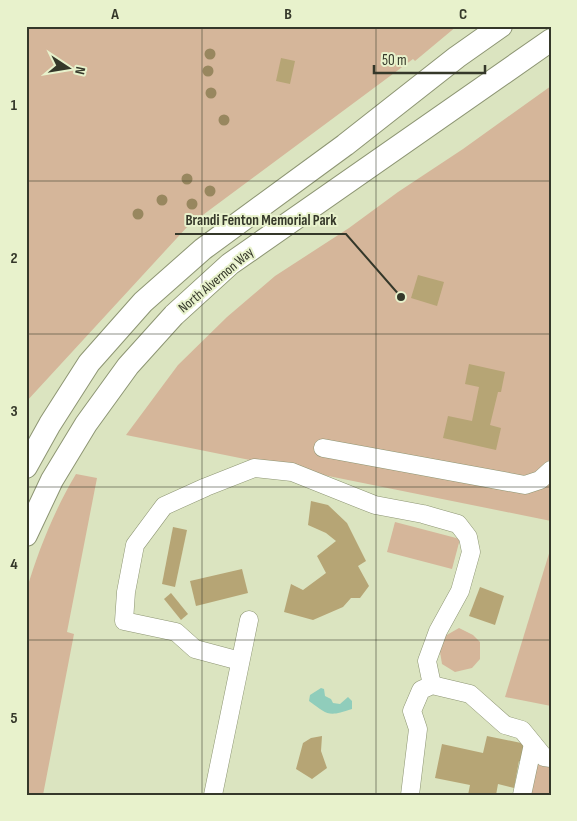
<svg xmlns="http://www.w3.org/2000/svg" width="577" height="821" viewBox="0 0 577 821" font-family="'Sofia Sans Condensed',sans-serif">
	<style>
		.green { fill: #d5b69a }
		.water { fill: #90cdbb }
		.building { fill: #b6a575 }
		.lines { fill: none; stroke-linecap: round; stroke-linejoin: round }
		.minor-casing { stroke: #8d9573; stroke-width: 19 }
		.major-casing { stroke: #8d9573; stroke-width: 24 }
		.minor { stroke: #fff; stroke-width: 18 }
		.major { stroke: #fff; stroke-width: 22 }
		.tree { fill: #98875f }
		.grid { fill: none; stroke: #35382a; stroke-width: 1; stroke-opacity: 0.55 }
		.labels { text-anchor: middle; dominant-baseline: central; stroke-width: 4; stroke-linejoin: round; paint-order: stroke }
		.street-label { font-size: 14px; fill: #35382a; stroke: #e8f2cc }
		.leader { fill: none; stroke: #35382a; stroke-width: 2 }
		.callout-dot { fill: #35382a; stroke: #e8f2cc; stroke-width: 2 }
		.callout-label { font-size: 15px; text-anchor: middle; font-weight: bold; fill: #35382a; stroke: #e8f2cc; stroke-width: 4; stroke-linejoin: round; paint-order: stroke }
		.neatline { fill: none; stroke: #35382a; stroke-width: 2 }
		.grid-label { font-size: 16px; text-anchor: middle; font-weight: bold; fill: #35382a }
	</style>
	<rect width="100%" height="100%" fill="#dbe4c0"/>
	<g class="green">
		<polygon points="26,26 457,26 415,61 413,59 188,226 26,402"/>
		<polygon points="551,86 551,521 126,435 178,365 227,317 275,276 349,228 398,192 463,149"/>
		<path d="M76,474L97,478L67,632L74,634L43,795L26,793V592C38,551 54,511 76,474Z"/>
		<polygon points="395,522 460,539 452,569 387,552"/>
		<polygon points="551,547 551,706 505,697"/>
		<polygon points="459,628 473,635 480,642 480,659 472,668 455,672 442,664 438,640"/>
		<polygon points="537,762 551,767 551,795 528,795"/>
	</g>
	<path class="water" d="M321,688L324,689L325,696L331,699L333,703L340,704L348,697L352,701V709C328,717 328,715 309,701L310,695Z"/>
	<g class="building">
		<polygon points="281,58 295,61 290,84 276,81"/>
		<polygon points="418,275 444,282 437,306 411,298"/>
		<polygon points="469,364 505,372 501,392 498,392 490,425 501,428 496,450 443,438 448,416 472,421 479,387 465,384"/>
		<polygon points="311,501 328,505 347,523 366,561 358,566 369,586 360,598 351,598 343,607 313,620 284,612 291,584 303,590 326,573 317,556 336,541 326,533 308,525"/>
		<polygon points="173,527 187,530 175,587 162,584"/>
		<polygon points="242,569 248,593 196,606 190,581"/>
		<polygon points="480,587 504,596 495,625 469,616"/>
		<polygon points="171,593 188,614 181,620 164,599"/>
		<polygon points="322,736 321,751 327,768 312,779 296,769 303,743 311,738"/>
		<polygon points="487,736 531,745 527,763 519,761 514,788 498,784 496,795 468,795 470,785 435,778 442,744 483,753"/>
	</g>
	<g class="lines">
		<defs>
			<g id="minor">
				<polyline points="323,448 525,485 540,480 551,470"/>
				<polyline points="240,661 195,649 176,632 124,621 126,592 135,545 164,506 206,487 254,468 292,472 375,505 423,514 458,524 468,537 471,552 460,591 438,631 427,661 432,685"/>
				<polyline points="213,795 249,620"/>
				<polyline points="410,795 418,729 412,711 421,690 432,685 470,694 505,725 522,730 544,757 551,758"/>
				<polyline points="522,795 533,744"/>
			</g>
			<g id="major">
				<polyline points="26,467 50,424 89,363 143,302 203,249 345,145 457,57 501,26"/>
				<polyline points="26,535 52,480 86,424 128,366 174,315 230,264 551,40"/>
			</g>
		</defs>
		<use href="#minor" class="minor-casing"/>
		<use href="#major" class="major-casing"/>
		<use href="#minor" class="minor"/>
		<use href="#major" class="major"/>
	</g>
	<g class="tree">
		<circle cx="210" cy="54" r="5.5"/>
		<circle cx="208" cy="71" r="5.5"/>
		<circle cx="211" cy="93" r="5.5"/>
		<circle cx="224" cy="120" r="5.5"/>
		<circle cx="187" cy="179" r="5.5"/>
		<circle cx="210" cy="191" r="5.5"/>
		<circle cx="162" cy="200" r="5.5"/>
		<circle cx="192" cy="204" r="5.5"/>
		<circle cx="138" cy="214" r="5.5"/>
	</g>
	<path class="grid" d="M202,26V795M376,26V795M26,181H551M26,334H551M26,487H551M26,640H551"/>
	<g class="labels">
		<g class="street-label">
			<text transform="translate(216 280) rotate(-40)">North Alvernon Way</text>
		</g>
	</g>
	<path class="leader" d="M401 297L346 234H175"/>
	<circle class="callout-dot" cx="401" cy="297" r="5"/>
	<g class="callout-label">
		<text x="261" y="225">Brandi Fenton Memorial Park</text>
	</g>
	<rect width="577" height="821" fill="none" stroke="#e8f2cc" stroke-width="55"/>
	<g transform="translate(68 68) rotate(102)" stroke="#e8f2cc" stroke-width="4" paint-order="stroke">
	<path d="M0-4L9 19L0 12L-9 19Z" fill="#35382a"/>
	<text y="-8" font-size="14" font-weight="bold" text-anchor="middle" fill="#35382a">N</text>
	</g>
	<path d="M374 65v8h111v-8" fill="none" stroke="#35382a" stroke-width="2.5"/>
	<text x="382" y="65" font-size="15" fill="#35382a" stroke="#e8f2cc" stroke-width="4" paint-order="stroke">50 m</text>
	<rect x="28" y="28" width="522" height="766" class="neatline"/>
	<g class="grid-label">
		<text x="115" y="19">A</text>
		<text x="288" y="19">B</text>
		<text x="463" y="19">C</text>
		<text x="14" y="110">1</text>
		<text x="14" y="263">2</text>
		<text x="14" y="416">3</text>
		<text x="14" y="569">4</text>
		<text x="14" y="723">5</text>
	</g>
</svg>
